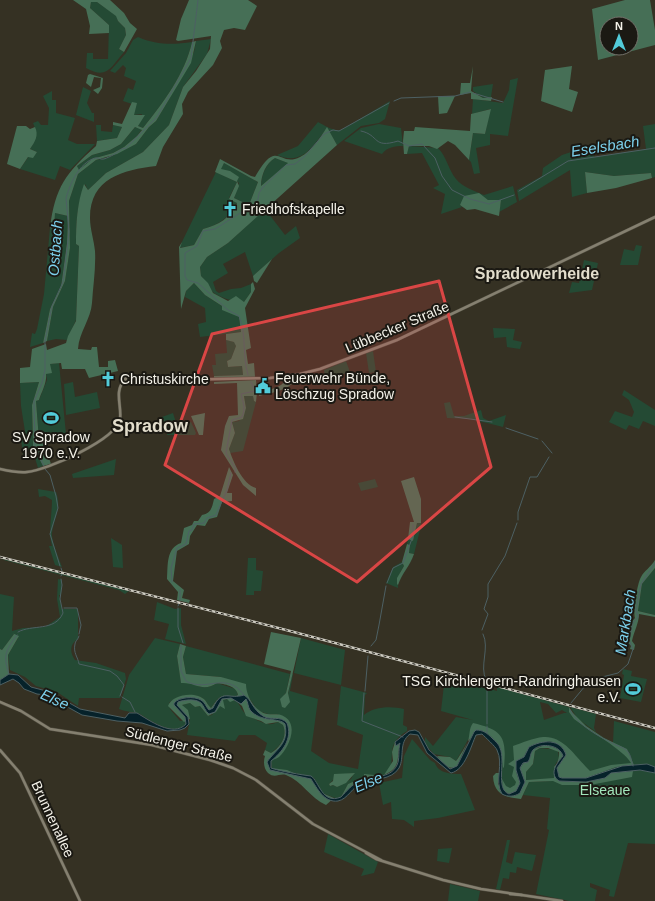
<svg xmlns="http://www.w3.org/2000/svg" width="655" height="901" viewBox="0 0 655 901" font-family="Arial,sans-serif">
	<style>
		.green { fill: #244a34; fill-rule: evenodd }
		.forest { fill: #466f56; fill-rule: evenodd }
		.water { fill: #06222a; stroke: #4d6063 }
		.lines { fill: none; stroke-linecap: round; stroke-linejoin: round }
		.stream { stroke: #4d6063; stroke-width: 1 }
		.secondary-casing { stroke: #514d41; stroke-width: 3.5 }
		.secondary { stroke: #858070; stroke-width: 2.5 }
		.rail-casing { stroke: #cccac0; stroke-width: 2.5 }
		.rail { stroke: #1b1913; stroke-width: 1; stroke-dasharray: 3; stroke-linecap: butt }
		.marked { fill: #da4645; fill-opacity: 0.2; stroke: #da4645; stroke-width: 3; stroke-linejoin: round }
		.labels { text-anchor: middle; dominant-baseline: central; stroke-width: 4; stroke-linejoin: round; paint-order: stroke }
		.poi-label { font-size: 14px; fill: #f4f2e9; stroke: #1b1913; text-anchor: start }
		.street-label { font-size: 14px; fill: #f4f2e9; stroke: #1b1913 }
		.park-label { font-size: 14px; fill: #a2e6bb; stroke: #1b1913 }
		.water-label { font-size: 15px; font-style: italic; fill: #7cd0ec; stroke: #1b1913 }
		.quarter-label { font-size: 16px; font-weight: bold; fill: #e2ddcc; stroke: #1b1913 }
		.district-label { font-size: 18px; font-weight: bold; fill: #e2ddcc; stroke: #1b1913 }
	</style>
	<rect width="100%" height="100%" fill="#353123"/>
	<g class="green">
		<path d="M91,2H97L117,16L118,21L125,28L126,35L119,49L124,52C111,67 107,80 86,68L87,53H93V59H108L109,25L90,8Z"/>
		<path d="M138,37C156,45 173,45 192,42C185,74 163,103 143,128L138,126L142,114L134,115L133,102L132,104L123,101L128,88L133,90L136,81L124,76L126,68L123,65L115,73L110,71L126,53L133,40Z"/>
		<path d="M211,39L207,54L183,87L169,125L143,152L106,173L88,190L85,184C77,206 76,221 76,244L79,246L76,320L67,340L56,339L47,341L53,307L65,281L70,248L69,201L78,174L96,160L109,157L136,144L149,127L156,121L168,101L194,52L196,41Z"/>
		<polygon points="518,78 508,136 490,134 490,145 476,148 480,173 474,174 471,162 469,160 473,133 485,134 490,109 472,114 473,99 503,103 509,90 510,80"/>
		<polygon points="493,84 491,97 483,98 473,91 473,87"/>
		<polygon points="83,87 91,91 87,103 92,113 94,113 94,122 76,115"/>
		<path d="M52,91V100H56V113L75,118L68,140L77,144H95L70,170L60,166L55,180L20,169L29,156L37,152L30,149C36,139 38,134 33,123L38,121L41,125H48L49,108L43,96Z"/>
		<path d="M390,101L385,119L379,123L361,126L337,145L327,128C313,146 303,166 277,155L298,146L318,122C326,126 332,131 341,130Z"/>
		<path d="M379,124L401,128L403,146C395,146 387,147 382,154L344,141L361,128Z"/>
		<polygon points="655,124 655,177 652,178 651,173 614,176 585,172 587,193 572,197 570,170 519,201 517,190 542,176 543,168 562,155 592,145 594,157 646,149 643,126"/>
		<polygon points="96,125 101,125 101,131 112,132 113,125 122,127 117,138 97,141"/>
		<polygon points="135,127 142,129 137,136 124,147 113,153 92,159 79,171 77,166 92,155 110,150 121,144"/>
		<path d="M409,146L438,148C447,157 448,169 456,179C462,187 475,191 484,195L513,186L517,202L499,212L501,200H488L484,198L460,205L462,207L441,214L445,194L433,188L439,185L422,153L407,154Z"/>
		<path d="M275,158L289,163L261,186C261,176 266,163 275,158Z"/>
		<polygon points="224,163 258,182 249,205 234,198 239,183 220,169"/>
		<path d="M216,172L237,182L229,198L237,202C230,217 219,225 203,229L194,245L179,248Z"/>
		<path d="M265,209L285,235L296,226L300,238L279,253L253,276L245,252L223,264L228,273L213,282L216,291L219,293L231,289L241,288L251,284V292L244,302C233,301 223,299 214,293C210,291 205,280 201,276L200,267L207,257L228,243Z"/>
		<polygon points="55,213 68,216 67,243 61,287 50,309 43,343 30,347 32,333 35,334 37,329 44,294 50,228 54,229"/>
		<polygon points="636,245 642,246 638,265 620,265 624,249 634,251"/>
		<polygon points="584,260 598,263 592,290 569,293 572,282 579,283"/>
		<polygon points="194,283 205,295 239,317 241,332 200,337 198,324 206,322 205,308 185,297 186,291"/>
		<polygon points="493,328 515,329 513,340 522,342 520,349 507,347 506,337 494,338"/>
		<polygon points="226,340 235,342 236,346 231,359 227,361 228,367 242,366 243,375 214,376 212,365 216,365 215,354 227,353"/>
		<polygon points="373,351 376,372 369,373 366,353"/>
		<polygon points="346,361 350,372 325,380 324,370"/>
		<polygon points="59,363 66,434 39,440 36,401 39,400 47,380 46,374 50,364"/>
		<polygon points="39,382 32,405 32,421 33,447 43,466 38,468 32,448 23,455 21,439 26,438 21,406 20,383"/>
		<polygon points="73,382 75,397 97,392 100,408 66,415 64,384"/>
		<polygon points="624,390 655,410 655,426 643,421 639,429 629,425 626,430 609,422 615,411 632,417 634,412 629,400 622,395"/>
		<polygon points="253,395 254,401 256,402 243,451 230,453 229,449 235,433 232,422 239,421 246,408 244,396"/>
		<polygon points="450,402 454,416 464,416 481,410 483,418 489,421 506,415 503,427 471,419 447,418 444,403"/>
		<polygon points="173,413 177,426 191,422 196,433 195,435 167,435 168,424 161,423 162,417"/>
		<polygon points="116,459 114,475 73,478 72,474"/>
		<polygon points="375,479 378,487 361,491 358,483"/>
		<path d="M38,489L56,492C62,509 54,518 52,533C51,540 59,559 62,567L55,565L49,546H52C48,532 52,515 52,500L45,496L39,497Z"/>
		<polygon points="417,523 421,523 421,526 414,554 409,553 410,545 407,544 408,539 413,541"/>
		<polygon points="111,538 122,545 123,568 113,567"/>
		<polygon points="248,558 256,558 256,570 263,571 261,591 254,591 254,595 246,595"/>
		<polygon points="0,559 7,560 129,591 125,594 119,590"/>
		<path d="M402,562L404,566C398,574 398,580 398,588L386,583L393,567Z"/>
		<polygon points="655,568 655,615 638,611 642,584"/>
		<path d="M58,579L62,580L61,595H59L62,609H78V639C69,644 70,653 75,660L96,663L125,673L126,679L120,698H79L78,706L57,692L36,686L25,677L10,670L8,655L18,638L14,634L2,650L0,649V594L14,597L12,631L23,628L45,627L60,617L57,599Z"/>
		<polygon points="157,602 175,609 181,608 181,625 186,644 165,639 169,624 154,620"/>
		<path d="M155,638L180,644L177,656L181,682C196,682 202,693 217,683L236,689L238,695C233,698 227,694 222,696C216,699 214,704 211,708C208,705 207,703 205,700C196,692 177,695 169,703L170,709L180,721L186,720V724C174,737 151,721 140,714C135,712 126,712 119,709L129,675Z"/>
		<polygon points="301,638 345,650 341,685 294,673"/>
		<path d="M186,646L290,674L286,693L284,695L289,699L288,694L292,674H293L290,691L318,699L311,751L329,763L358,769L363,735L337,725L341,686L367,693L365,695L364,715C374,706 392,706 404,709L403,725L407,727V731C402,734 396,739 394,744C388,756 399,771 377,778L373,775L348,784L341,797L338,799L322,793L314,778C300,774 287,771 272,769L271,761L290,740L278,714H268L258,711L246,693L221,677L186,674L183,657ZM354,773L351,779L337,787L333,785L330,786L329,784L338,775Z"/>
		<polygon points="623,669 632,671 631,676 647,679 641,702 620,698 624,675 622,674"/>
		<path d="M445,676L497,691V687L569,707L570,713L598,735L613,743L614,721L655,732V844L628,843L614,897L609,896L610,890L590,883V887L597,890L595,901H569L536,894L549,830L547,829L550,798L523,795L529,782L551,781V779L526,780V772L533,764L535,751L540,748L558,750L559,758L554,767L562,759L558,747L536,746L515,794L500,789L501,769L498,747L481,732L469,738L456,761L450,757L434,754L425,744V737L433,746L456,717L473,720L441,711ZM540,702L548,704L556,713L562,710L567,713H564L544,720Z"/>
		<path d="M227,699C240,701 237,702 243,711C246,716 263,723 268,724C271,725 275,723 278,722L283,725C288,737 280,746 271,753L265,750L267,743L255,735H239L235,741L187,735L190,719L182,705L190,703L195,707L200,706L208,716L212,715L223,700Z"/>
		<polygon points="570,707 596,714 594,728 596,732 578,719"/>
		<path d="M412,739L430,760L435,763C438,773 451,774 461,774L475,810L438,818L414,821V827L404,820L392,819L391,802L383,805L379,783L402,778L404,756Z"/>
		<polygon points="328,834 378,862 374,873 361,876 364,869 324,852"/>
		<polygon points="507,840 510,840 506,862 512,864 515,852 536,855 532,871 517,867 516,873 510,872 509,879 503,878 500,890 496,889"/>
		<polygon points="452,848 449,863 437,861 438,849"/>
		<polygon points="450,884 480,891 478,901 448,901"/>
	</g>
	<g class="forest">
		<polygon points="73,0 110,0 124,13 130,23 137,29 124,52 119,49 126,35 125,28 118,21 116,16 97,2 91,2 90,8 109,25 109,33 89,34 90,26 86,9"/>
		<path d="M189,0H248L257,6L245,30L234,28L224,30L220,41L222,48L213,65L188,92L182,104L183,114L163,147L156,166C123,170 90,178 90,218C90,229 94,240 95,251C96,268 93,286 92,303C91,319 79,332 78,349L91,350L92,347H97L99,367H108V361L115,360L118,371L89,378L85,369H62L61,363L50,364L52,373L46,374C47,383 42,391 39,400L36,401L39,440H43L51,464L43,466L33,447L32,405L39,382L20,383V368L30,367L32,349L46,344L47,350L66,343L68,336L76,321L79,246L76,244C76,223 77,204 84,184L88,190L106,173L143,152L169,125L183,87L196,71L210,49L211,36L178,41L176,40L181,19Z"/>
		<path d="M625,0H650L655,30V45L598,60L592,9ZM607,24H631V48H607Z"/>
		<path d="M196,41L191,63L156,121L149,127L136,144L117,154L96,160L78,174L69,201L70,248L65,281L53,307L47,341L43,343L50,309L61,287L67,243L68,216L55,213L54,229L50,228C55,187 66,173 96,146L97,141L117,138L122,127L113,125V122L122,124L132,102L137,103L134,115H145L138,126L143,128C163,103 185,74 192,42ZM135,127L142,130L137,136L124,147L113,153L92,159L79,170L77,166L92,155L110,150L121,144Z"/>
		<polygon points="473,66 471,91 483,98 492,97 491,101 471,99 471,93 460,95 461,83 470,83"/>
		<polygon points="572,66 569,89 578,92 572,112 541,101 545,70"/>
		<polygon points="90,74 103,78 102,88 98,94 93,90 100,87 101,78 94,77 91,87 86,83 88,75"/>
		<polygon points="438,96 455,96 447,113 439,114"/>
		<polygon points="491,109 485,134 473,133 469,160 455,145 448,141 437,149 429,146 409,146 407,154 404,154 403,141 404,131 414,131 415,127 470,131 471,114"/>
		<path d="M17,126H26L30,129L35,127C39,135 35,142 30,149L37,152L33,158L28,157L20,169L7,164Z"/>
		<path d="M327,127L337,145L228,243L207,257L200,267L201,276L208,283L213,293L228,301L236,296L244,302L251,292V284L253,282L255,289L245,308L251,348L246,350L248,364L254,363L255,377L214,379V376L243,375L242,366L228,367L227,361L231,359L236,346L234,342L226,340V334L241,332L239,317L222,310V306L205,295L194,283L186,291L181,309L179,247L182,242L180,248L194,245L203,229C219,225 230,218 237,203L229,199L237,182L215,172L220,159L251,176L255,177C278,137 278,168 300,157C312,151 320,138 327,127ZM275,158L288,163L261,186C261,175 266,163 275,158ZM224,163L258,182L249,205L234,198L239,186L237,181L239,177L230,171L221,169Z"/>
		<polygon points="585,172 614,176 651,173 652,178 616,188 587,193"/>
		<polygon points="479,193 488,200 501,200 499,216 475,209 467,210 460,205 464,196"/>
		<polygon points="272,259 257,283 254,281 253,276"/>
		<path d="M297,377C292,390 271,393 259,396V392C270,389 281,389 287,378Z"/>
		<path d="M256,380L257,392L256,402L254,401L253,396H244L246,408L243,419L232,422L235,433L229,449C233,461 242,484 256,488V496L243,485L221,450L225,426L229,416L238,415L237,383L214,384V382Z"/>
		<polygon points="205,413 203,435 199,435 191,416"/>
		<path d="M229,467L233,475L227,493H232V501L222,502L217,517L209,519L205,526L197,525L190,536L189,544L177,551L173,581L184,590L182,598L190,600L189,603L177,600L178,592L167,579C168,565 166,548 181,543L184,528L192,525L194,521H198L202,515C211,513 212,508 214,499L220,496Z"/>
		<polygon points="414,477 421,499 421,523 417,523 413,541 408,539 410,522 414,522 401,481"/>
		<path d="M407,544L410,545L409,553L414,554C410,566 402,573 398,585L397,584V578L404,566L402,562Z"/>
		<path d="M655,560V568L642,584L638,611L655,615V617L639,614C639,623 634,631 632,641L635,645L634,650L630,649L631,646L626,640L630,624L635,618C633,611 637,584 641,577C644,571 651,567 655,560Z"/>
		<polygon points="271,632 301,638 288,693 290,702 285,708 282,707 280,699 286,693 291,671 264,664"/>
		<polygon points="12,633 19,636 8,655 9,674 0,680 0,649 2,650 14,634"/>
		<path d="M180,644L186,646L183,657L186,674L221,677L246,684C246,696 255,712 267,714C273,715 280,713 285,717C299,726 288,749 279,757C276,759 274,759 271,761V768L287,770L301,776H311L322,793L334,798L326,805C310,798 302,781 286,775C279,773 275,779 268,773C264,769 263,762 265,756L263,755L265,750L271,753C280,747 288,737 283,725L278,722L266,724L261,721L246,716L242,706L235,700L230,702L227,699L223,700L225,709L220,706L216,712L208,716L200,706L195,707L190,703L182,705L188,710L190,719L184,722L168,706C172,694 196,691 205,700C207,703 208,705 211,708C218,699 221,692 234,697L238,695C237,686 224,684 217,683C202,693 196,682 181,683L177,656Z"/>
		<path d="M569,707L573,713L586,726L604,738L627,749L634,765L616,767L586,778H562L559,777L557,768L566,755C564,747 557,743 549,741L526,752L524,757L518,760C517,762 516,767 516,770C517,781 525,783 513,794H509L503,791L502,779L506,786L510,788L515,785L516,782L512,776L514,767L508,764L514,760L513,746C522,743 533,738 543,737C564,735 577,759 590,771L611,765L631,763C625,751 587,729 574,719L569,712Z"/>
		<path d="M473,723C502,730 507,736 504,767L503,768C502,751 497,736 480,730L468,741L457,766C449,772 442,762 437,756L450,757L456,761C458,759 467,744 468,741C470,734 469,728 473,723Z"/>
		<path d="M395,742V745H397L400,743C396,759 402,767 384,775L393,761L392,752Z"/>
		<path d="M545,745C553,747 561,748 563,756L554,767L559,781L586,782L605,778L611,773L633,771L632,777L590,785H562L553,781L529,782L521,799C505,797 494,795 493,776L496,773H499L498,784L506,796L517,795L525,782L520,768L534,749ZM540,748H548L559,752C560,762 553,765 554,778L526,780V772L533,764L535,751Z"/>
		<polygon points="355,773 346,783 337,787 333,785 330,786 329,784 333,781 334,774"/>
		<path d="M364,774L374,775L377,778C357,780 354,784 341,797L348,784L364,777Z"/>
	</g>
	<path class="water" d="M9,674L18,675L31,687L50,692L80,709L125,718L129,713H137C149,720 173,738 186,724L185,717L174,705V703C179,697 194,696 201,700C205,702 206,707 209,710L213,708C222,688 229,700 244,695C252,700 252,709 263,716C271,721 280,715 287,723C293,739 282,752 271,761V768C279,771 302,775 311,776C319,781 322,805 341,797C347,791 351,785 360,781C371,775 390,780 397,765C400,759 398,750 400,743L396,746L395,742L409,731L415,730L419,732L429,750L450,769L457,766L474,732L476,730C483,730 487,733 492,738C495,741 499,744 500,748C506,761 495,789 509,794L516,791L520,783L516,770V761L524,757L529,747C542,740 561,738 566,755L557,768L559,777L562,778H586L622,766L647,764L655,767V773L640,770L611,773L605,778L586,782L559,781C549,774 556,764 563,756C560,745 541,742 533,750C530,753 531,758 528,762L523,763L520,768L525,782L520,793C514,797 508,797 502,794C494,781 504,764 497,750C496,747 485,737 482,734L476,735C471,746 465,770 451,773L427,753L418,735L410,734C398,743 405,757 399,768C392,780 373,779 362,783C353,786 348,799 338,801C324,803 317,788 311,779L270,770L267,762C277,748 289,744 285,724C279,717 261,723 250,710C248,707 248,702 246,699L241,704L231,698L222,699L215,712L209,714C205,711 204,706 201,703C195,698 184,700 178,702L177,705L188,717L189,724L185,728L180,730L167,731L142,723L117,721L82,715L46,695L37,694L24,689L19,683L13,679L0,685V680Z"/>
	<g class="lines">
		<g class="stream">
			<polyline points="473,93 503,102"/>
			<polyline points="394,101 401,98 455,96 470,92"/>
			<path d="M361,131C380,135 372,149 398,141L409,146L422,144L435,158L442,176L452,190L470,199L489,204L514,195"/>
			<polyline points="519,191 568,161 655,148"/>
			<path d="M248,375C242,355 247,337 239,316L228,310L198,283L187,280L185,276V253L197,246L203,231L215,229L245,210L251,208L258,199L259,193L264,186L286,165L295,164L304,157L324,134L333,130L339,131L389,103"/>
			<polyline points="455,417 492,422"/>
			<polyline points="506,428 538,439"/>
			<polyline points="542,441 552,453"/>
			<path d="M44,466L35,447L34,401L42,383L45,370V341L52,306L63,282L69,232L66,198C70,184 79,163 95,158C98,157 101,160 104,159C110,157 119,152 123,148L125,149L157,117L191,58L198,0"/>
			<polyline points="45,469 50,475 56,496 58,508 50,534 60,566"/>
			<path d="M235,472L236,469L226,453L232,420L242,417C246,408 243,403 241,394L255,391L251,382"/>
			<polyline points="518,520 518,512 530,477 537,477 549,457"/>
			<polyline points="61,568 62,571"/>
			<polyline points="61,576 62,574"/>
			<polyline points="172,582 171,568 177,548 186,544 189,531 192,530 194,524 204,523 207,518 216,515 227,490 231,473"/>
			<polyline points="387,583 393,568 403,563 413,536 413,525"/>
			<polyline points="180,600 180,590"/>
			<polyline points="178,606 179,604"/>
			<polyline points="64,608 77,608 81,625 79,634"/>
			<polyline points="178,608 178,627 183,643"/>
			<polyline points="482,630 488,614 484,609 488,597 488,584 505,556 517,523"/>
			<path d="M18,632C32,624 55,632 63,613L60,599L62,585L61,579"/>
			<path d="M483,634C490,648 479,666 486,680"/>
			<path d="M79,636C78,640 75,641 75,644C73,653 78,657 79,664L110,671L117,676L124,685L120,696"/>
			<path d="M181,645V671L186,681C206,693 226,670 244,695"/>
			<polyline points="371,646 376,640 379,625 386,586"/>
			<path d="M9,674C3,656 5,651 17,635"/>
			<polyline points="365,691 368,656"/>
			<polyline points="364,693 362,721 403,737"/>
			<polyline points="122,697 130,702 135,712"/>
			<polyline points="571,703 590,680 618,673 628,664 633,649 629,640 633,623 638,617 636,610 641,584 655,563"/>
			<path d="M570,710C577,725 600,737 614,744C618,746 622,747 625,749C631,753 631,760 633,766"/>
			<polyline points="487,724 487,688"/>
			<polyline points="487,733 487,726"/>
		</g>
		<defs>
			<g id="secondary">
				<polyline points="124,381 270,378 300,374 320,369 397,340 655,217"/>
				<polyline points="124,381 125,377 128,380"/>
				<path d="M0,469C9,471 18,473 27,472C47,470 116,440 120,419C122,407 114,391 124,381"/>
				<polyline points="0,702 21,711 50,729 152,745 210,760 233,768 256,780 313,824 381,860"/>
				<polyline points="0,750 20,773 80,901"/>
				<polyline points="366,853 376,859 443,880 481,889 562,901"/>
				<polyline points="510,894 522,895"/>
			</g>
		</defs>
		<use href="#secondary" class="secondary-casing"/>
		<use href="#secondary" class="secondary"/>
		<defs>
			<polyline id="rail" points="0,557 290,631 655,728"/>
		</defs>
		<use href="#rail" class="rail-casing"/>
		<use href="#rail" class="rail"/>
	</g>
	<path class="marked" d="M439,281L491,467L357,582L165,465L212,334Z"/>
	<defs>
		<symbol id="church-bare" viewBox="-9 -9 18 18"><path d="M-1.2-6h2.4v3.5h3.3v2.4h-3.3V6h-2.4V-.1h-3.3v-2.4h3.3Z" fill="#52cbd9" stroke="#1b1913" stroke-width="2.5" paint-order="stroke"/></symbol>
		<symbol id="civic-bare" viewBox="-9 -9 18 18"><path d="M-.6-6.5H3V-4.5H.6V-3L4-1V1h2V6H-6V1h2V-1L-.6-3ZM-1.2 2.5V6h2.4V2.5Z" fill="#52cbd9" stroke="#1b1913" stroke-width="2.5" paint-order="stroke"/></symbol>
		<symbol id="stadium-bare" viewBox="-9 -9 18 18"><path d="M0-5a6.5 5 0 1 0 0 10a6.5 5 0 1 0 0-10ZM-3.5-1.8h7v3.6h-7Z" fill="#52cbd9" stroke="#1b1913" stroke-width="2.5" paint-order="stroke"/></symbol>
	</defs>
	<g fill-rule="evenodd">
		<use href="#church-bare" x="219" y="198" width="22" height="22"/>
		<use href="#church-bare" x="97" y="368" width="22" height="22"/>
		<use href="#civic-bare" x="252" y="375" width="22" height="22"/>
		<use href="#stadium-bare" x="40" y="407" width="22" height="22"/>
		<use href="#stadium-bare" x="622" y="678" width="22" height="22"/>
	</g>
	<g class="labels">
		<g class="poi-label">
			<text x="242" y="209">Friedhofskapelle</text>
			<text x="275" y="378">Feuerwehr Bünde,<tspan x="275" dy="16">Löschzug Spradow</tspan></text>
			<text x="120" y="379">Christuskirche</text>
			<text x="51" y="437" text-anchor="middle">SV Spradow<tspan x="51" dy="16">1970 e.V.</tspan></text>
			<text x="621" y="681" text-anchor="end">TSG Kirchlengern-Randringhausen<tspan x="621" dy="16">e.V.</tspan></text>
		</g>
		<g class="street-label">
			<text transform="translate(397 327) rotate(-23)">Lübbecker Straße</text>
			<text transform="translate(179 744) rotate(14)">Südlenger Straße</text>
			<text transform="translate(53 819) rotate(65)">Brunnenallee</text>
		</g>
		<g class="park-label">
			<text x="605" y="790">Elseaue</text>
		</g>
		<g class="water-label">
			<text transform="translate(605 146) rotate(-9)">Eselsbach</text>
			<text transform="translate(55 248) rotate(-86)">Ostbach</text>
			<text transform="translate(625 622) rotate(-81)">Markbach</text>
			<text transform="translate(55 699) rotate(24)">Else</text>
			<text transform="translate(368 782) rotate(-23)">Else</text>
		</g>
		<g class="quarter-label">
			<text x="537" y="273">Spradowerheide</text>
		</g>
		<g class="district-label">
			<text x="150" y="426">Spradow</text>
		</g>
	</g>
	<g transform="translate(619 36)"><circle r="19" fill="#1b1913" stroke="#727069"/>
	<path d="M0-3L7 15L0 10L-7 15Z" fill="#52cbd9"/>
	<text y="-6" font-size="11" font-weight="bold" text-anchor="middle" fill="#f4f2e9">N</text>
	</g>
</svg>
